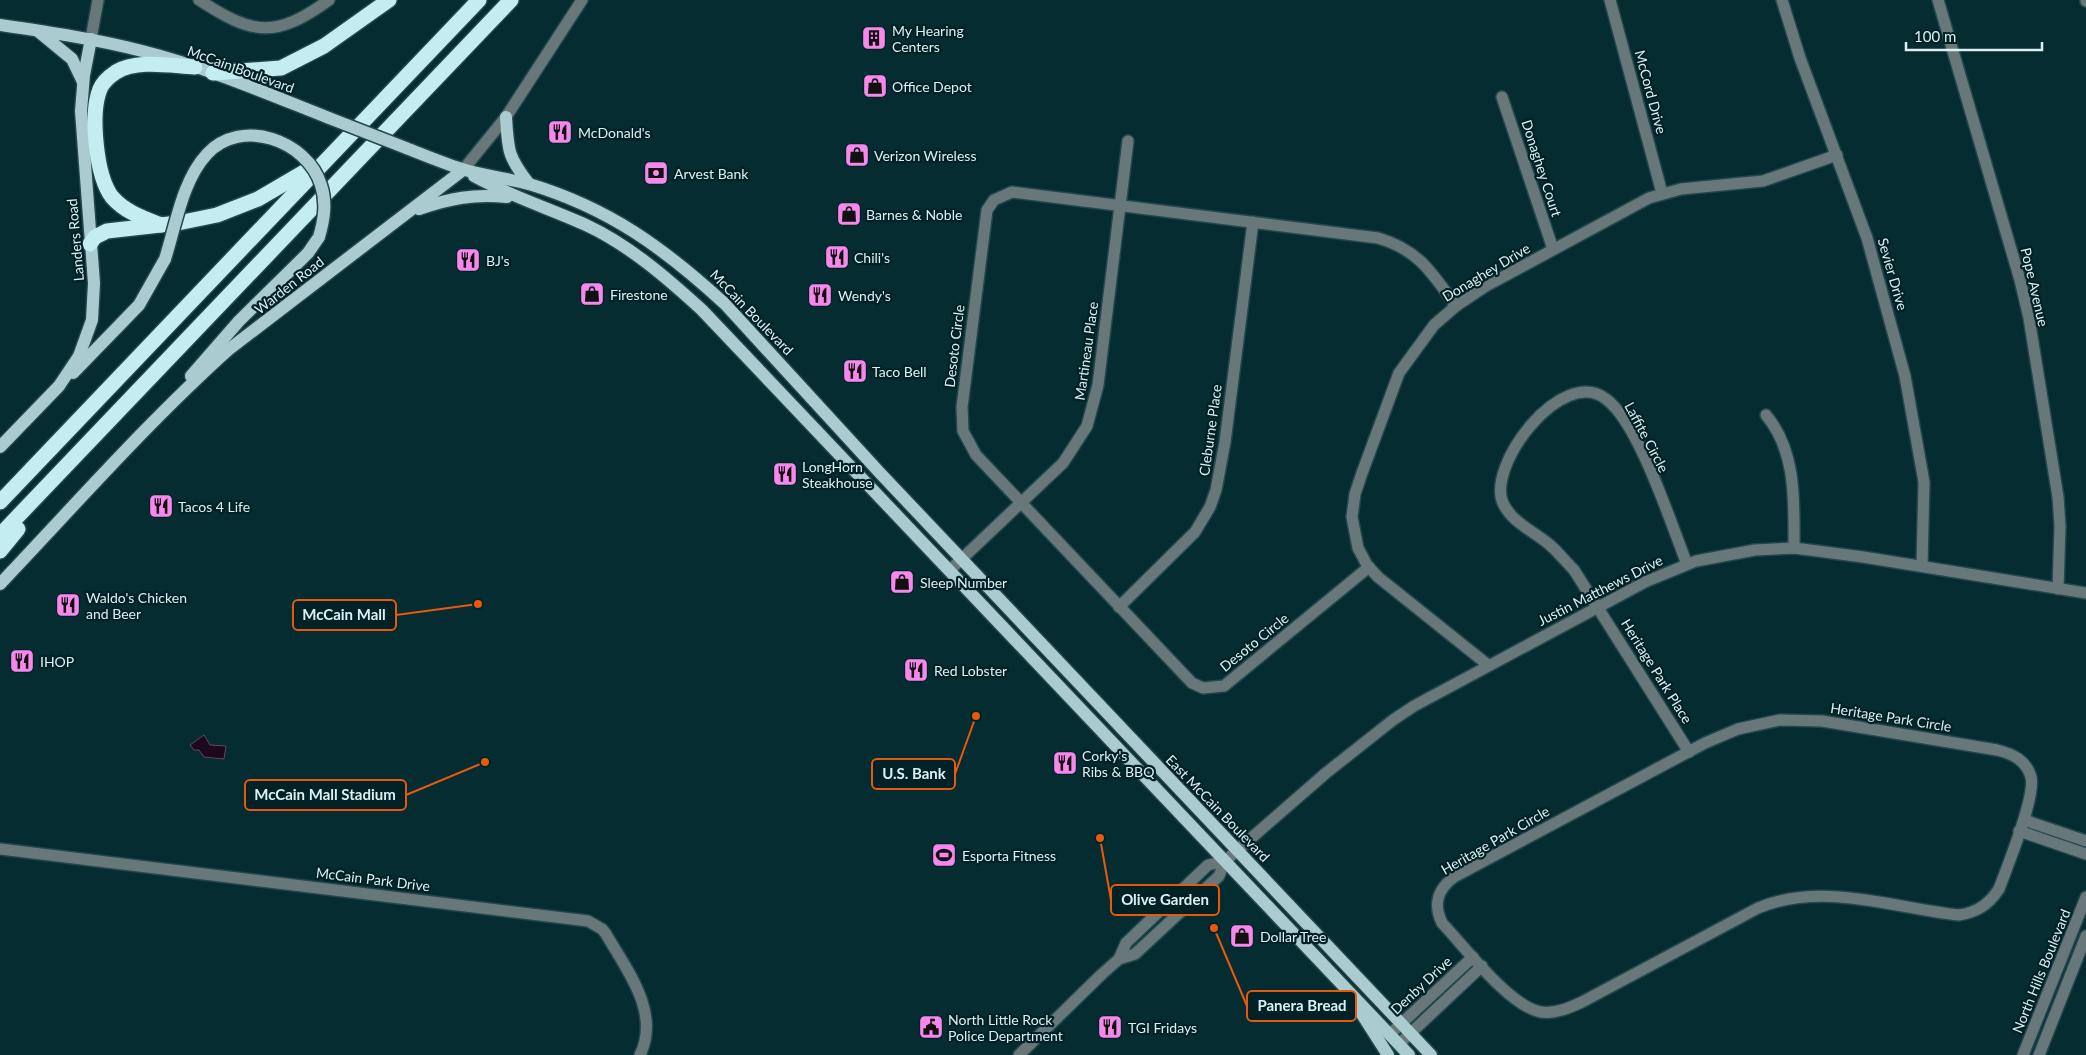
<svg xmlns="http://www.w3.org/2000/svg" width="2086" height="1055" viewBox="0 0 2086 1055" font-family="Lato,sans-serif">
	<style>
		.water { fill: #1e081c; stroke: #574d5c }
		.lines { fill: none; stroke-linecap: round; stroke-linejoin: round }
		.minor-casing { stroke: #23474c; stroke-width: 14 }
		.major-casing { stroke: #23474c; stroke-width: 15 }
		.highway-casing { stroke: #23474c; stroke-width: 18 }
		.minor { stroke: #68787a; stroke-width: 11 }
		.major { stroke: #aacbd0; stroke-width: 12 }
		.highway { stroke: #c4edf2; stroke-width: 15 }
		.major-bridge-casing { stroke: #23474c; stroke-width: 15; stroke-linecap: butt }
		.major-bridge { stroke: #aacbd0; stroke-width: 12 }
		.labels { text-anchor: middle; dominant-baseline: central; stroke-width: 4.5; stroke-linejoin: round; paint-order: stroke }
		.poi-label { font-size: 14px; fill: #dceff2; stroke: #002227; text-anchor: start }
		.street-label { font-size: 14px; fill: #dceff2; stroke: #002227 }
		.leader { fill: none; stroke: #e8590c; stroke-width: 2 }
		.callout-dot { fill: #e8590c; stroke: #002227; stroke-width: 2 }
		.callout { fill: #002227; stroke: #e8590c; stroke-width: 2 }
		.callout-label { font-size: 15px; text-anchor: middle; font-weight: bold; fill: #dceff2 }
	</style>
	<rect width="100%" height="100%" fill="#052c31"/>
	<polygon class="water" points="204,735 210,745 226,746 224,759 204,757 199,750 194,750 190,745"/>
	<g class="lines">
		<defs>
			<g id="minor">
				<path d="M199,0C253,35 275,39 329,0"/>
				<polyline points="1610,0 1662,193"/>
				<polyline points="1782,0 1800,58 1867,238 1905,376 1924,482 1922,566"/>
				<polyline points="1938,0 2020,280 2029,318 2058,497 2060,526 2058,589"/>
				<polyline points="2086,0 2086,1"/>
				<polyline points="91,39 98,0"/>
				<polyline points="1502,97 1553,249"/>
				<polyline points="463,170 506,117 582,0"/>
				<path d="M1766,415C1797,452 1794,503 1794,548"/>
				<path d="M1687,564C1671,524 1639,423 1606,399C1562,365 1486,466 1503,503C1511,522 1535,532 1550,545C1559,553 1566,562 1574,570L1689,752"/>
				<path d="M1369,567L1224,686L1203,688L1192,683L976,455L963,431L962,407L987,210L994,200L1012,192L1378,238C1419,250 1432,273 1456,306"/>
				<polyline points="950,570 1063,463 1087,426 1098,385 1128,141"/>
				<polyline points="1119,607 1195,532 1210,507 1216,490 1225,442 1253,222"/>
				<polyline points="1488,665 1378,577 1367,565 1358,548 1352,517 1355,494 1362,473 1399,373 1434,325 1456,306 1486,286 1649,198 1681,189 1763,181 1837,155"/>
				<path d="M1780,720L1822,721L1997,750C2013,754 2026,760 2031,777C2036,797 2007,867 1999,889C1989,904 1978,912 1959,915C1893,908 1823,881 1758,908L1582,1002C1569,1008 1555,1014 1541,1012C1510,1007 1465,947 1442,923C1433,904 1437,890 1454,877L1705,743L1738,729Z"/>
				<polyline points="2024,820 2086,841"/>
				<polyline points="2019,831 2086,854"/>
				<path d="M0,849L588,921L602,929L606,934C626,969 661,1012 640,1055"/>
				<polyline points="1119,959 1126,943 1208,865 1225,861 1326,773 1393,720 1414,706 1645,582 1696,561 1755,550 1794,548 1863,557 2086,593"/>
				<polyline points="1390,1034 1473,957"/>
				<polyline points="1399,1044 1482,966"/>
				<polyline points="1019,1055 1102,974 1119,959 1135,954 1219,876 1225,861"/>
				<polyline points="2023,1055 2086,897"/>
				<polyline points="2039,1055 2086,936"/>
			</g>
			<g id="major">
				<path d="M0,25C48,32 96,39 142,51C206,67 268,94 329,118"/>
				<polyline points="38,31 72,59 83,82"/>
				<path d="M506,117C508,151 508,157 529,184"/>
				<path d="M406,148C424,155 443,163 462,169C484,176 507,178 529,184C609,208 664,248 725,304L880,473L1431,1055"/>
				<path d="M474,176C510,196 548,208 586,225C629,245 667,278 702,310L1409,1055"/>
				<path d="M419,209C451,198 473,194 507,197"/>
				<polyline points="73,373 139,305 165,259"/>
				<polyline points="191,376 239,321 308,253 319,237"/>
				<polyline points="0,447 59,386 79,356 92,320 94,283 81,111 84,75 91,39"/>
				<path d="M0,584C75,505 147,423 228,350L463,170"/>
				<polyline points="1358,1008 1388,1055"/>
			</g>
			<g id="highway">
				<polyline points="213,73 281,68 324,46 389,0"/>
				<path d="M161,225C143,218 125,212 112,197C96,176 90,114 100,89C103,82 110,76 116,72C137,59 172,66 195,67"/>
				<polyline points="90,244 95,237 107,231 178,223 217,215 258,199 311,168"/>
				<polyline points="0,502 479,0"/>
				<polyline points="0,535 511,0"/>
				<polyline points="0,551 18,529"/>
			</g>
		</defs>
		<use href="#minor" class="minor-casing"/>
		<use href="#major" class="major-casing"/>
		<use href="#highway" class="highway-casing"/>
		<use href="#minor" class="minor"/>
		<use href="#major" class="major"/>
		<use href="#highway" class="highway"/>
		<defs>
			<g id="major-bridge">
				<polyline points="329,118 406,148"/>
				<path d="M165,259C176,225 182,181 207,154C241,117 307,140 321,185C327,203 324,220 319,237"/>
			</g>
		</defs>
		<use href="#major-bridge" class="major-bridge-casing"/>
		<use href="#major-bridge" class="major-bridge"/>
	</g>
	<defs>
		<symbol id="building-square" viewBox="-11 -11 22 22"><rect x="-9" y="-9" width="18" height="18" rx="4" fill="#f788eb" stroke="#002227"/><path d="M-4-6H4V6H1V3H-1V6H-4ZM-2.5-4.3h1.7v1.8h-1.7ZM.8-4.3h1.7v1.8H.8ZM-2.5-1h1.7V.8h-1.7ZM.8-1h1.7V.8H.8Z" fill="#111"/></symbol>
		<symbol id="shop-square" viewBox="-11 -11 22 22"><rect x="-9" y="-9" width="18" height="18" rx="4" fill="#f788eb" stroke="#002227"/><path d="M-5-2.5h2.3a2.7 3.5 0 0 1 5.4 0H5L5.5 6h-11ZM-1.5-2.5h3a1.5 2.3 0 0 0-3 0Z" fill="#111"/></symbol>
		<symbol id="restaurant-square" viewBox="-11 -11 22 22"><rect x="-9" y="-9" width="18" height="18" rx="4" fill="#f788eb" stroke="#002227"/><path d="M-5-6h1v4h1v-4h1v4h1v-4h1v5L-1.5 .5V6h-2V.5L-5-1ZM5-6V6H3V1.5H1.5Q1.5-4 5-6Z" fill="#111"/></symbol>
		<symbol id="bank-square" viewBox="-11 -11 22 22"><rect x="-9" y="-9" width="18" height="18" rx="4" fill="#f788eb" stroke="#002227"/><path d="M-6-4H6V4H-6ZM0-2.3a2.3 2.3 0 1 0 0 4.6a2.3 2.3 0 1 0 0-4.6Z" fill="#111"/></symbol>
		<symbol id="stadium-square" viewBox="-11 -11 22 22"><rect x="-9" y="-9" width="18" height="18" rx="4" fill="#f788eb" stroke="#002227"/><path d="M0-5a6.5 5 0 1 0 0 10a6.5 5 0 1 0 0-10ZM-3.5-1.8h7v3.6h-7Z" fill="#111"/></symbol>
		<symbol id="civic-square" viewBox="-11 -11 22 22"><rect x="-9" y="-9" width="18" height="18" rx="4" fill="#f788eb" stroke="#002227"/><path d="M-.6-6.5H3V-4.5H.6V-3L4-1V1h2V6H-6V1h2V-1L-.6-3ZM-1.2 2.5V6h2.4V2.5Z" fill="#111"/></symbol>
	</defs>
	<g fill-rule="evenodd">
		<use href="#building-square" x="860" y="24" width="28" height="28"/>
		<use href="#shop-square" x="861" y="72" width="28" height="28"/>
		<use href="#restaurant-square" x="546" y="118" width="28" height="28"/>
		<use href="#shop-square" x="843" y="141" width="28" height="28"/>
		<use href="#bank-square" x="642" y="159" width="28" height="28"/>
		<use href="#shop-square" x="835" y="200" width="28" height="28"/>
		<use href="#restaurant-square" x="823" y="243" width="28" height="28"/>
		<use href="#restaurant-square" x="454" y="246" width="28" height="28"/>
		<use href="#shop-square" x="578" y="280" width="28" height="28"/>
		<use href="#restaurant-square" x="806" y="281" width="28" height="28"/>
		<use href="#restaurant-square" x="841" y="357" width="28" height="28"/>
		<use href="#restaurant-square" x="771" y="460" width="28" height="28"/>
		<use href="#restaurant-square" x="147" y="492" width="28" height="28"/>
		<use href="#shop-square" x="888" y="568" width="28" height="28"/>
		<use href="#restaurant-square" x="54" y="591" width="28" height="28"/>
		<use href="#restaurant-square" x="8" y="647" width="28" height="28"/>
		<use href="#restaurant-square" x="902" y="656" width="28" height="28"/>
		<use href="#restaurant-square" x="1051" y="749" width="28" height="28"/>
		<use href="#stadium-square" x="930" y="841" width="28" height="28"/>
		<use href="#shop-square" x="1228" y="922" width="28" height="28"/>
		<use href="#civic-square" x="917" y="1013" width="28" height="28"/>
		<use href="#restaurant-square" x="1096" y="1013" width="28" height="28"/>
	</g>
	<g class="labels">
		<g class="poi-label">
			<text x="892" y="30">My Hearing<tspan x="892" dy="16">Centers</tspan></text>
			<text x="892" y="86">Office Depot</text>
			<text x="578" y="132">McDonald's</text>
			<text x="874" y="155">Verizon Wireless</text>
			<text x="674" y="173">Arvest Bank</text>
			<text x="866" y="214">Barnes &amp; Noble</text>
			<text x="854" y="257">Chili's</text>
			<text x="486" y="260">BJ's</text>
			<text x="610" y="294">Firestone</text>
			<text x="838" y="295">Wendy's</text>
			<text x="872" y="371">Taco Bell</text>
			<text x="802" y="466">LongHorn<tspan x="802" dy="16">Steakhouse</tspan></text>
			<text x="178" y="506">Tacos 4 Life</text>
			<text x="920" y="582">Sleep Number</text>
			<text x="86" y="597">Waldo's Chicken<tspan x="86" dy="16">and Beer</tspan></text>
			<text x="40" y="661">IHOP</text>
			<text x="934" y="670">Red Lobster</text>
			<text x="1082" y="755">Corky's<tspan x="1082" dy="16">Ribs &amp; BBQ</tspan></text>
			<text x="962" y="855">Esporta Fitness</text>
			<text x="1260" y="936">Dollar Tree</text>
			<text x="948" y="1019">North Little Rock<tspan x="948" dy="16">Police Department</tspan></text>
			<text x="1128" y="1027">TGI Fridays</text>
		</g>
		<g class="street-label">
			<text transform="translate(241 69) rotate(20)">McCain Boulevard</text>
			<text transform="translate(1651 92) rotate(75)">McCord Drive</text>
			<text transform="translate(1542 168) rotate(72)">Donaghey Court</text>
			<text transform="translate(75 240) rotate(-95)">Landers Road</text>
			<text transform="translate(1486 272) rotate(-31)">Donaghey Drive</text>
			<text transform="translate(1893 274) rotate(74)">Sevier Drive</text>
			<text transform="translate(289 285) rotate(-38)">Warden Road</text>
			<text transform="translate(2035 287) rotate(77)">Pope Avenue</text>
			<text transform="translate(752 312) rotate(46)">McCain Boulevard</text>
			<text transform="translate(954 346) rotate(-83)">Desoto Circle</text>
			<text transform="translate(1086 351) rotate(-82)">Martineau Place</text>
			<text transform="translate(1210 430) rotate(-82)">Cleburne Place</text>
			<text transform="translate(1647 437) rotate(62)">Laffite Circle</text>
			<text transform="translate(1600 590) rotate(-27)">Justin Matthews Drive</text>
			<text transform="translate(1254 642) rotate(-39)">Desoto Circle</text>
			<text transform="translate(1657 671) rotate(58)">Heritage Park Place</text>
			<text transform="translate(1891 717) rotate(9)">Heritage Park Circle</text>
			<text transform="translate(1218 808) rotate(46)">East McCain Boulevard</text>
			<text transform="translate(1495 840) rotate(-30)">Heritage Park Circle</text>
			<text transform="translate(373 879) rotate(7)">McCain Park Drive</text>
			<text transform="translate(2041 971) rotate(-68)">North Hills Boulevard</text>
			<text transform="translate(1421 985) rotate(-43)">Denby Drive</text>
		</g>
	</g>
	<path class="leader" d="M478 604L396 615M976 716L955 774M485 762L406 795M1100 838L1111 900M1214 928L1247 1006"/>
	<g class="callout-dot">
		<circle cx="478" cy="604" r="5"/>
		<circle cx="976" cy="716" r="5"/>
		<circle cx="485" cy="762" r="5"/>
		<circle cx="1100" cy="838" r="5"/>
		<circle cx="1214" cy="928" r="5"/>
	</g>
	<g class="callout">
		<rect x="293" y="600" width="103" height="30" rx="5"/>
		<rect x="872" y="759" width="83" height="30" rx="5"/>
		<rect x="245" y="780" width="161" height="30" rx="5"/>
		<rect x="1111" y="885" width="108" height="30" rx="5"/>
		<rect x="1247" y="991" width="109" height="30" rx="5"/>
	</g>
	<g class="callout-label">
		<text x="344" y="620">McCain Mall</text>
		<text x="914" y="779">U.S. Bank</text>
		<text x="325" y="800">McCain Mall Stadium</text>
		<text x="1165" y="905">Olive Garden</text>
		<text x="1302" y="1011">Panera Bread</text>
	</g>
	<path d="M1906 42v8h136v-8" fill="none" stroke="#dceff2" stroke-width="2.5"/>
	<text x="1914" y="42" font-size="15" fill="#dceff2" stroke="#002227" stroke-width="4" paint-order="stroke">100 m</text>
</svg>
